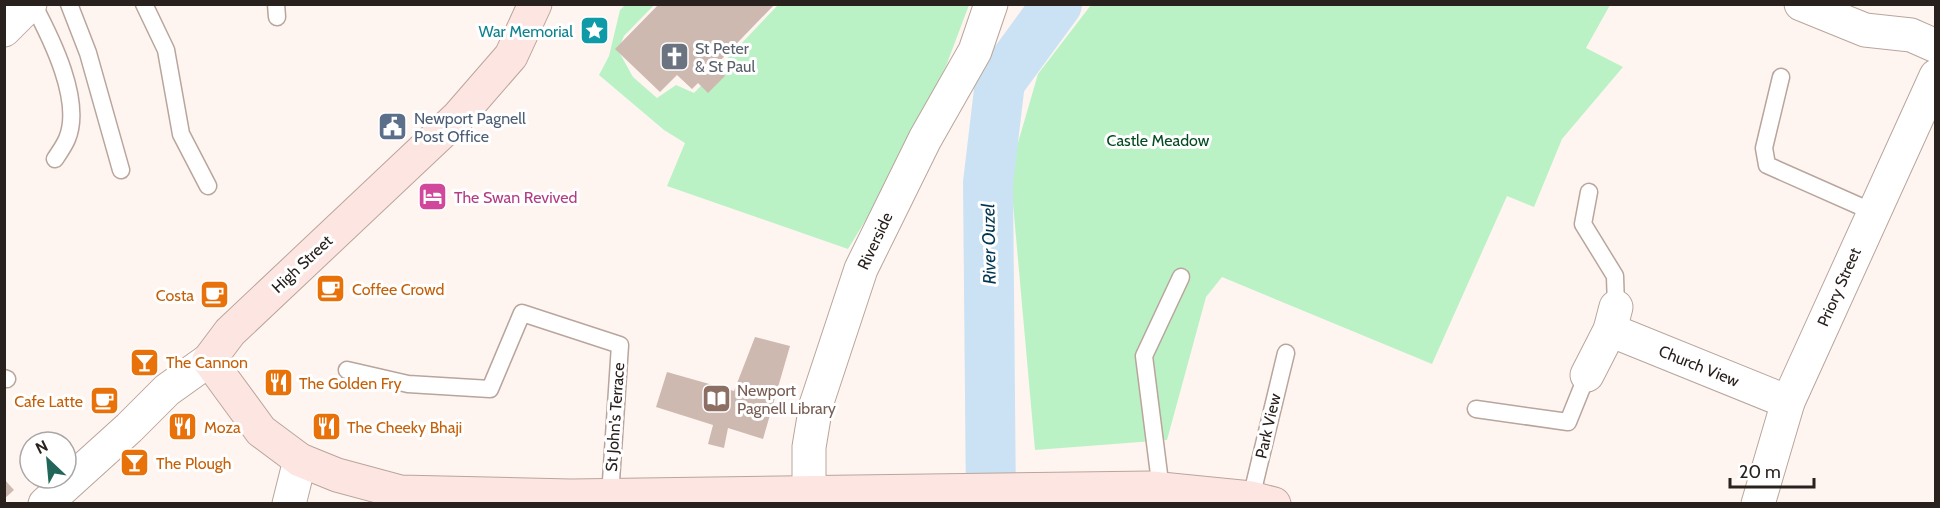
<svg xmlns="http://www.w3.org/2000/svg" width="1940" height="508" viewBox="0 0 1940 508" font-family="Cabin,sans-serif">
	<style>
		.green { fill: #baf2c5 }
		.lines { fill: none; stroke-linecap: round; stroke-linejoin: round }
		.river { stroke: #cbe2f5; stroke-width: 50 }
		.building { fill: #ceb9b0 }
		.service-casing { stroke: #b9a59c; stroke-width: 19 }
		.minor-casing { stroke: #b9a59c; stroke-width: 35 }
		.tertiary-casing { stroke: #b9a59c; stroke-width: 35 }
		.secondary-casing { stroke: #b9a59c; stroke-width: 35 }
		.service { stroke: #fff; stroke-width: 16 }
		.minor { stroke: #fff; stroke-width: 33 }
		.tertiary { stroke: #fff; stroke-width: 33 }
		.secondary { stroke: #fde5e1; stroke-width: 33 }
		.labels { text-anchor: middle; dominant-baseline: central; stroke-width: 6; stroke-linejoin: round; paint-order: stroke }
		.culture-label { font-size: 16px; fill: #0d838f; stroke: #fff; text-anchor: end }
		.worship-label { font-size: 16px; fill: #5b616d; stroke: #fff; text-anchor: start }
		.service-label { font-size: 16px; fill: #4e5e75; stroke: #fff; text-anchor: start }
		.park-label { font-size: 16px; fill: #054b21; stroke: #fff }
		.hotel-label { font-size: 16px; fill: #b23c85; stroke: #fff; text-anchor: start }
		.street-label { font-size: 16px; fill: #29211e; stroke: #fff }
		.food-label { font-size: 16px; fill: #c56008; stroke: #fff; text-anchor: start }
		.education-label { font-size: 16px; fill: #785e54; stroke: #fff; text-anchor: start }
		.water-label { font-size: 18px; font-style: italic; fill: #013551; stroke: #fff }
	</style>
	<rect width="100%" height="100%" fill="#fef5f1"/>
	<g class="green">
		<polygon points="625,5 654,5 624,36 618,50 633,77 657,98 676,85 694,93 778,5 969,5 946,66 882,193 848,249 667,186 685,143 664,130 599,75 609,56 620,10"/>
		<polygon points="1091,5 1610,5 1586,48 1623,67 1562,139 1534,207 1507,196 1432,364 1222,277 1206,297 1167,440 1035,450 1010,170 1038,74"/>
	</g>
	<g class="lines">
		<polyline class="river" points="991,504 988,183 1000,82 1057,4"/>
	</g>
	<g class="building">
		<polygon points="659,4 775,4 715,66 725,76 708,93 698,83 692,89 677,75 660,92 615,49"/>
		<polygon points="755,337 790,346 763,439 728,428 724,448 708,444 713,425 656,407 667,372 734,391"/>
		<polygon points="4,479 14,490 4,499"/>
	</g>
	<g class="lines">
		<defs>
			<g id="service">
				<path d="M33,4C51,38 83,101 67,139C64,146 59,153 55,159"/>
				<polyline points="69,4 88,53 121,170"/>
				<polyline points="144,4 166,50 181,134 208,186"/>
				<polyline points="276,4 277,17"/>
				<polyline points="1781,77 1764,148 1767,165 1873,212"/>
				<polyline points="1589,192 1583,224 1615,276 1616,307"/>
				<polyline points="347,370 408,384 490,389 522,313 620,345 610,496"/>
				<polyline points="4,378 7,379"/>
				<polyline points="1476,409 1568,422 1587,375"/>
				<polyline points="1161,490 1144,356 1181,277"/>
				<polyline points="1251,498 1286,353"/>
			</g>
			<g id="minor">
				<polyline points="1801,4 1865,30 1911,35 1936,46"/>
				<polyline points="4,30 30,4"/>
				<polyline points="1610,330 1788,402"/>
				<polyline points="1587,375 1610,330 1616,307"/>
				<polyline points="809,493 809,447 816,405 861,269 925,139 975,51 991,4"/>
				<polyline points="289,504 300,460"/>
				<polyline points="1758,504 1788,402 1936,76"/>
			</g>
			<polyline id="tertiary" points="45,504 129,428 167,390 209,360"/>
			<polyline id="secondary" points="535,4 511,56 458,117 230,332 209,360 261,431 300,460 337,475 400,492 571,496 1151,488 1251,498 1274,504"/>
		</defs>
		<use href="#service" class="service-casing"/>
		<use href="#minor" class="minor-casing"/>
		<use href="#tertiary" class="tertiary-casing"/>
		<use href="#secondary" class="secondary-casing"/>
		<use href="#service" class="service"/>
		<use href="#minor" class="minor"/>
		<use href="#tertiary" class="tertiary"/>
		<use href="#secondary" class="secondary"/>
	</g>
	<defs>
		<symbol id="sight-square" viewBox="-11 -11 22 22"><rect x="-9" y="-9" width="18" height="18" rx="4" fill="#0f9aa8" stroke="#fff"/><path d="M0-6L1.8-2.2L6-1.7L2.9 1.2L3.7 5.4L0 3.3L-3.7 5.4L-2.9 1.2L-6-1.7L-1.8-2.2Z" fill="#fff"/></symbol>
		<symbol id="church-square" viewBox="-11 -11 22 22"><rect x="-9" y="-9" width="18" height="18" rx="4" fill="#6b7280" stroke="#fff"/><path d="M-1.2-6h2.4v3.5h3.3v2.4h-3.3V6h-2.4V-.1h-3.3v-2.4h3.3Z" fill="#fff"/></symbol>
		<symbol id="civic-square" viewBox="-11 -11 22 22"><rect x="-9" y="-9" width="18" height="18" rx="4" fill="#5c6f8a" stroke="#fff"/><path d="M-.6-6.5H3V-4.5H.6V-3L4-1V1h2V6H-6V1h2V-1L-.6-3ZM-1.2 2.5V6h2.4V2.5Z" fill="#fff"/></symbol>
		<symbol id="hotel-square" viewBox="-11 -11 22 22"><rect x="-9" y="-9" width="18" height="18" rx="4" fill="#d1479c" stroke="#fff"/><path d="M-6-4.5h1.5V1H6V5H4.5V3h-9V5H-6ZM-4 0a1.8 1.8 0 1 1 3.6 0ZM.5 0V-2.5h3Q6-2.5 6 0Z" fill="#fff"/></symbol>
		<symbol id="cafe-square" viewBox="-11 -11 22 22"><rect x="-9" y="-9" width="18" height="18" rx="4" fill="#e8710a" stroke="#fff"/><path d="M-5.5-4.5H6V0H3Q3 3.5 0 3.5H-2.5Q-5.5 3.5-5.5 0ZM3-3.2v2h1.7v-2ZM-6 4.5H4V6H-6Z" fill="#fff"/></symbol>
		<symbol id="bar-square" viewBox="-11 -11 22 22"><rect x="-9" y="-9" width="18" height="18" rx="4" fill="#e8710a" stroke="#fff"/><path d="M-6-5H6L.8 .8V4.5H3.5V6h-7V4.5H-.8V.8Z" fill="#fff"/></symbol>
		<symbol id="restaurant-square" viewBox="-11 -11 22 22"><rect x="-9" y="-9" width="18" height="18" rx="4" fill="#e8710a" stroke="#fff"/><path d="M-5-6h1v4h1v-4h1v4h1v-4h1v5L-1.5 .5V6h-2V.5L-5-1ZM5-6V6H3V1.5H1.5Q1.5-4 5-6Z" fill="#fff"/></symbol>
		<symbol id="library-square" viewBox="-11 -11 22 22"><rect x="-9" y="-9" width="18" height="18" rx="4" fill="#8d6e63" stroke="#fff"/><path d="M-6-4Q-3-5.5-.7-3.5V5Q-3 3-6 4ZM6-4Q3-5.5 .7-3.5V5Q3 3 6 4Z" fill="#fff"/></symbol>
	</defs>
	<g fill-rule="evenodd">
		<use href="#sight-square" x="578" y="14" width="33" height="33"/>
		<use href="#church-square" x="658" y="40" width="33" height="33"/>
		<use href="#civic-square" x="376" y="110" width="33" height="33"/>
		<use href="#hotel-square" x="416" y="180" width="33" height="33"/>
		<use href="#cafe-square" x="314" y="272" width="33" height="33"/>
		<use href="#cafe-square" x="198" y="278" width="33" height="33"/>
		<use href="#bar-square" x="128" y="346" width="33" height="33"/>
		<use href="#restaurant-square" x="262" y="366" width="33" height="33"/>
		<use href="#library-square" x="700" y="382" width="33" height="33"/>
		<use href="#cafe-square" x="88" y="384" width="33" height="33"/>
		<use href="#restaurant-square" x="166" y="410" width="33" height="33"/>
		<use href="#restaurant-square" x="310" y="410" width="33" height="33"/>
		<use href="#bar-square" x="118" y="446" width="33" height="33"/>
	</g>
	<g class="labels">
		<g class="culture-label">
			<text x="573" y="31">War Memorial</text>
		</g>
		<g class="worship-label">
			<text x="695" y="48">St Peter<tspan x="695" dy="18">&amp; St Paul</tspan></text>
		</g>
		<g class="service-label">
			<text x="414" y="118">Newport Pagnell<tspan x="414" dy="18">Post Office</tspan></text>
		</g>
		<g class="park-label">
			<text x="1158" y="140">Castle Meadow</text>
		</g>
		<g class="hotel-label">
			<text x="454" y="197">The Swan Revived</text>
		</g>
		<g class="street-label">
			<text transform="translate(875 241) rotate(-65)">Riverside</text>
			<text transform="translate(302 264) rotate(-43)">High Street</text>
			<text transform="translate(1839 287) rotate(-66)">Priory Street</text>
			<text transform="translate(1699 366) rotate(22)">Church View</text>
			<text transform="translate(615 417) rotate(-86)">St John's Terrace</text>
			<text transform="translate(1268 426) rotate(-77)">Park View</text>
		</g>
		<g class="food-label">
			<text x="352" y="289">Coffee Crowd</text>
			<text x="194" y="295" text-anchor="end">Costa</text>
			<text x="166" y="362">The Cannon</text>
			<text x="299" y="383">The Golden Fry</text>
			<text x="83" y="401" text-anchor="end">Cafe Latte</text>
			<text x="204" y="427">Moza</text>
			<text x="347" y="427">The Cheeky Bhaji</text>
			<text x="156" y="463">The Plough</text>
		</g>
		<g class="education-label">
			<text x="737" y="390">Newport<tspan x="737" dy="18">Pagnell Library</tspan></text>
		</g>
		<g class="water-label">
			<text transform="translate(989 244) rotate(-91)">River Ouzel</text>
		</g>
	</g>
	<rect width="1940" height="508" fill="none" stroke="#29211e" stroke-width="12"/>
	<g transform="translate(48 460) rotate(334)"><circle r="28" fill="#ffffff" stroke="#a9a6a5" stroke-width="1.5"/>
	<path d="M0-4.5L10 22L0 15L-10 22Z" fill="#216658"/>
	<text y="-9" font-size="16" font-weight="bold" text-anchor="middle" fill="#29211e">N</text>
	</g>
	<path d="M1730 478v9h84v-9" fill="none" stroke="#29211e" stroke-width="3"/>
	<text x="1739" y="478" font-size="18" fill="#29211e" stroke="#ffffff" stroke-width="4.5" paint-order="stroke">20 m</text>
</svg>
